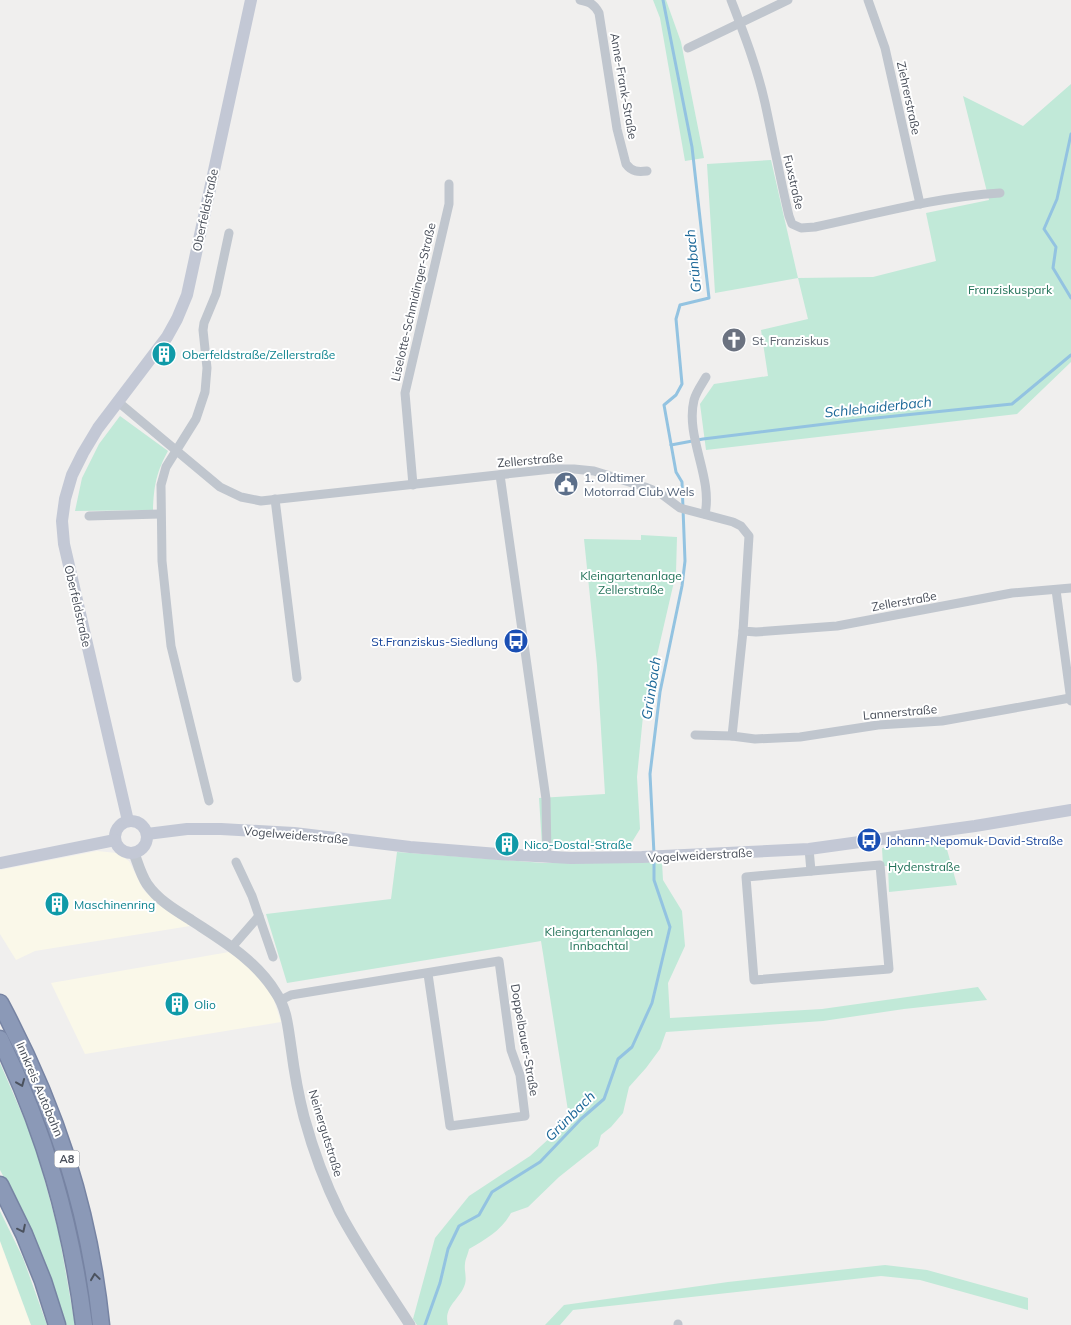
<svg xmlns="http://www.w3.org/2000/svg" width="1071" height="1325" viewBox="0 0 1071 1325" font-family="Mulish,sans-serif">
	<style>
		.commercial { fill: #faf8e9 }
		.green { fill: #c1e9d8 }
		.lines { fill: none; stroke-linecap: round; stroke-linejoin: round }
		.stream { stroke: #93c3e1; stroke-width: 3 }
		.motorway-casing { stroke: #7784a3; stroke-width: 19 }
		.minor { stroke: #c0c6ce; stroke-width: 9 }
		.tertiary { stroke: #c0c6ce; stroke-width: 11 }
		.secondary { stroke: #c3c8d5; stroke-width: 12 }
		.motorway { stroke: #8b99b7; stroke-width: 16 }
		.oneway { stroke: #4b525e }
		.labels { text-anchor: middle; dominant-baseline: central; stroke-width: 4; stroke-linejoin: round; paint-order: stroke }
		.shield { fill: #fff; stroke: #7f838b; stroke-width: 1 }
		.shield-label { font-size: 11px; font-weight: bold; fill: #484e59 }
		.street-label { font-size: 12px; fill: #484e59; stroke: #fff }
		.park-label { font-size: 12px; fill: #217258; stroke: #fff }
		.worship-label { font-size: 12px; fill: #5b616d; stroke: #fff; text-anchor: start }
		.culture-label { font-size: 12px; fill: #0d838f; stroke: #fff; text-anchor: start }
		.service-label { font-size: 12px; fill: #4e5e75; stroke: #fff; text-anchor: start }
		.transit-label { font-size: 12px; fill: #164399; stroke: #fff; text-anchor: end }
		.water-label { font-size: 14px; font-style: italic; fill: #1c6898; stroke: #fff }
	</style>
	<rect width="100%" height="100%" fill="#f0efee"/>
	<g class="commercial">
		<polygon points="97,851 117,853 129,861 143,889 156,903 190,926 35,951 16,960 0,934 0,870"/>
		<polygon points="229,952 252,969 271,991 281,1022 85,1054 51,983"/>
		<polygon points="0,1241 31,1325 0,1325"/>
	</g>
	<g class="green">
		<polygon points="653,0 666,0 681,42 704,158 685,161 660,18"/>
		<polygon points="1071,84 1071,362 1017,414 706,450 700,404 714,384 768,376 761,330 808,319 798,278 715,293 707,164 771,160 798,278 873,277 936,261 926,213 989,200 963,96 1023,126"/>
		<path d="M120,416L168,451C156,473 154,486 153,510L75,511L82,478L99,444Z"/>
		<polygon points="641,535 677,537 676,573 643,716 637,777 640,829 632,842 542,846 539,798 605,794 597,665 584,539 641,540"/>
		<polygon points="944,839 957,885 889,892 888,866 883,866 882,848 915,845"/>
		<path d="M397,852L543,863L662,862L663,880L682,911L685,946L668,983L670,1018L822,1009L978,987L987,1000L904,1009L823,1021L666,1032L660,1049L646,1068L629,1087L623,1113L611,1127L601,1135L598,1146L559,1177L528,1207L511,1213C501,1231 486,1239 469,1249C468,1254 465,1260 465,1264C464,1271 467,1277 465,1284C460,1300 443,1306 448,1325H417L413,1319L435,1238L469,1196L530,1156L553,1135L569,1117L541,941L287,983L266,914L391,899Z"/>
		<polygon points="0,1063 35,1144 59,1234 75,1325 64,1325 49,1276 22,1211 0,1170"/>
		<polygon points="0,1211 23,1258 47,1325 31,1325 0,1241"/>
		<polygon points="885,1265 927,1270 1028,1298 1028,1310 920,1280 881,1276 573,1310 560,1325 545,1325 564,1305 728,1282"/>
	</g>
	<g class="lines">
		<g class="stream">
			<polyline points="1071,134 1057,199 1044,229 1056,247 1053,268 1071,298"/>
			<polyline points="671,445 703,439 866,419 1012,404 1071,355"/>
			<polyline points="654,854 650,774 660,692 682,586 685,561 682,482 676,472 664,405 676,395 682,384 676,319 680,305 709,298 692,147 663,0"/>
			<polyline points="425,1325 440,1283 448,1249 459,1226 479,1215 492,1192 540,1162 581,1119 604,1099 618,1059 632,1047 652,1003 670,927 654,880 654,860"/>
		</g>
		<defs>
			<g id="motorway">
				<path d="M0,1003C55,1106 89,1208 101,1325"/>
				<path d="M0,1039C45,1132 71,1223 84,1325"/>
				<polyline points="0,1185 24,1234 43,1281 57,1325"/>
			</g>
		</defs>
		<use href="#motorway" class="motorway-casing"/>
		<g class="minor">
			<path d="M580,0C590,2 594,4 599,13L617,129L626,164C632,172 638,172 647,171"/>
			<path d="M731,0C744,34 757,67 765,103C773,140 780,178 789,216L792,224L801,228L815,227C876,214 937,197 1000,193"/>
			<polyline points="868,0 885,48 920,204"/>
			<polyline points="688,48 788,0"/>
			<polyline points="117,401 220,487 241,497 261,501 552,469 574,469 594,471 645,487 660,493 680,508 733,522 741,526 749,536 743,631 756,632 837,626 1012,593 1071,588"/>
			<polyline points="500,475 546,799 547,857"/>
			<polyline points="413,485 405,393 449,204 449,184"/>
			<polyline points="275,499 297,678"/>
			<path d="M705,514C713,477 685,437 694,400C696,392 702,384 706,377"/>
			<polyline points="89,516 160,514"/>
			<polyline points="1056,590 1071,701"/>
			<polyline points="743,631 732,736 755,739 800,737 878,725 942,721 1070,698"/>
			<polyline points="695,735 732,736"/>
			<polyline points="209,801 171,646 162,561 161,485 166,467 196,419 205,392 207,368 203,330 204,323 216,294 229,233"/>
			<polyline points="809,849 811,871"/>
			<polyline points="236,862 252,896 273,957"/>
			<polygon points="880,865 889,969 754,980 746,877"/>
			<polyline points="232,947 259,916"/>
			<polyline points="281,1000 291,995 499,961 511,1050 520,1075 525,1116 450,1126 428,974"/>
			<polyline points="678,1324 678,1325"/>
		</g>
		<path class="tertiary" d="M134,853C138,864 141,875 147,884C158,900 175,910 191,920C223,941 256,960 276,993C287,1009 288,1028 291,1047C294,1070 298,1094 304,1117C313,1150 325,1183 340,1213C361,1252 386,1288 410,1325"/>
		<g class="secondary">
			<circle cx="131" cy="837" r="16"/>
			<polyline points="128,821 64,544 62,521 65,499 72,475 83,453 98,428 167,337 177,319 187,295 251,0"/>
			<polyline points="147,834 187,829 221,829 294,833 410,847 498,854 571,858 642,857 809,849 975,826 1071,810"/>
			<polyline points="0,863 115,840"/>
		</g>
		<use href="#motorway" class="motorway"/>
	</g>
	<defs><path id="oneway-chevron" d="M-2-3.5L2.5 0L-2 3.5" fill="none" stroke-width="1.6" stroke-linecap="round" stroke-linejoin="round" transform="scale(1.25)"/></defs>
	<g class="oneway">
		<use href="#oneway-chevron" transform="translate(21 1083) rotate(68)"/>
		<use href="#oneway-chevron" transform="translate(22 1229) rotate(64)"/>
		<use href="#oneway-chevron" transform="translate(95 1277) rotate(-98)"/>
	</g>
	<defs>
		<symbol id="church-disc" viewBox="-11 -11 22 22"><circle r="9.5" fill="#6b7280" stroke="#fff"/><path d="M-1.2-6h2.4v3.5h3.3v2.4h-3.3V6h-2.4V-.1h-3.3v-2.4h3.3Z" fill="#fff"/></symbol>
		<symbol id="building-disc" viewBox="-11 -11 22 22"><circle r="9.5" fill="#0f9aa8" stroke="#fff"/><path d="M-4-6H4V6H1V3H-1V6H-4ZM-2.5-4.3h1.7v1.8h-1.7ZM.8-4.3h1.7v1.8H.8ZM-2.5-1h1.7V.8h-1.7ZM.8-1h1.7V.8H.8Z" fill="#fff"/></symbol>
		<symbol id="civic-disc" viewBox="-11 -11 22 22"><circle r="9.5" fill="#5c6f8a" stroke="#fff"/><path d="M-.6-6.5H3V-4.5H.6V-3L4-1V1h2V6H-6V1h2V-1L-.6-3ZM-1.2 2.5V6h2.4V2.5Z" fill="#fff"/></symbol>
		<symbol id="bus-disc" viewBox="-11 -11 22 22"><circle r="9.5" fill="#1a4fb4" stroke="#fff"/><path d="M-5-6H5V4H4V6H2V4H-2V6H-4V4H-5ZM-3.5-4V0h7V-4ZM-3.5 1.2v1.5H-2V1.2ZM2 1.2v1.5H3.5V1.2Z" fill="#fff"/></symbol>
	</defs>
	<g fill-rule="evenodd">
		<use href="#church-disc" x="720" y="326" width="28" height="28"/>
		<use href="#building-disc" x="150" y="340" width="28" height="28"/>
		<use href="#civic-disc" x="552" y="470" width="28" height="28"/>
		<use href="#bus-disc" x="502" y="627" width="28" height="28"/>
		<use href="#bus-disc" x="855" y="826" width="28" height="28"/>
		<use href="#building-disc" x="493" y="830" width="28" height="28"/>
		<use href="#building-disc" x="43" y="890" width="28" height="28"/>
		<use href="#building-disc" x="163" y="990" width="28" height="28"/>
	</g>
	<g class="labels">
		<rect class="shield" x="54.5" y="1150.5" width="25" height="17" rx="4"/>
		<g class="shield-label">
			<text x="67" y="1159">A8</text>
		</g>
		<g class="street-label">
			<text transform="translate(624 86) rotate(80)">Anne-Frank-Straße</text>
			<text transform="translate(909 98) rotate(78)">Ziehrerstraße</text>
			<text transform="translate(794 182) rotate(77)">Fuxstraße</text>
			<text transform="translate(205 210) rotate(-78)">Oberfeldstraße</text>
			<text transform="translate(413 302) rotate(-77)">Liselotte-Schmidinger-Straße</text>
			<text transform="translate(530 460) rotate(-5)">Zellerstraße</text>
			<text transform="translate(904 601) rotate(-10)">Zellerstraße</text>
			<text transform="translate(78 606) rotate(77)">Oberfeldstraße</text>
			<text transform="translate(900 712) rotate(-5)">Lannerstraße</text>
			<text transform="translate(296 835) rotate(5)">Vogelweiderstraße</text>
			<text transform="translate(700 855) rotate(-3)">Vogelweiderstraße</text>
			<text transform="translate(525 1040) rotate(80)">Doppelbauer-Straße</text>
			<text transform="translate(40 1089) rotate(67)">Innkreis Autobahn</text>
			<text transform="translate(326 1133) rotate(73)">Neinergutstraße</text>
		</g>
		<g class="park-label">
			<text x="1010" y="289">Franziskuspark</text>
			<text x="631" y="575">Kleingartenanlage<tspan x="631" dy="14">Zellerstraße</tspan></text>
			<text x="924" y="866">Hydenstraße</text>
			<text x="599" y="931">Kleingartenanlagen<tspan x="599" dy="14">Innbachtal</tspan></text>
		</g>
		<g class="worship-label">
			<text x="752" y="340">St. Franziskus</text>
		</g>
		<g class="culture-label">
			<text x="182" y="354">Oberfeldstraße/Zellerstraße</text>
			<text x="524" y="844">Nico-Dostal-Straße</text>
			<text x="74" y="904">Maschinenring</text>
			<text x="194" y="1004">Olio</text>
		</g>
		<g class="service-label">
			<text x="584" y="477">1. Oldtimer<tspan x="584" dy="14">Motorrad Club Wels</tspan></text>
		</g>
		<g class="transit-label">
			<text x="498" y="641">St.Franziskus-Siedlung</text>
			<text x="886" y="840" text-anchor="start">Johann-Nepomuk-David-Straße</text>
		</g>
		<g class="water-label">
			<text transform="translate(693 261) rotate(-96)">Grünbach</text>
			<text transform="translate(878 407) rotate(-6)">Schlehaiderbach</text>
			<text transform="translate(651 688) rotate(-81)">Grünbach</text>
			<text transform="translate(570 1116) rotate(-45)">Grünbach</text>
		</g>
	</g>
</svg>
